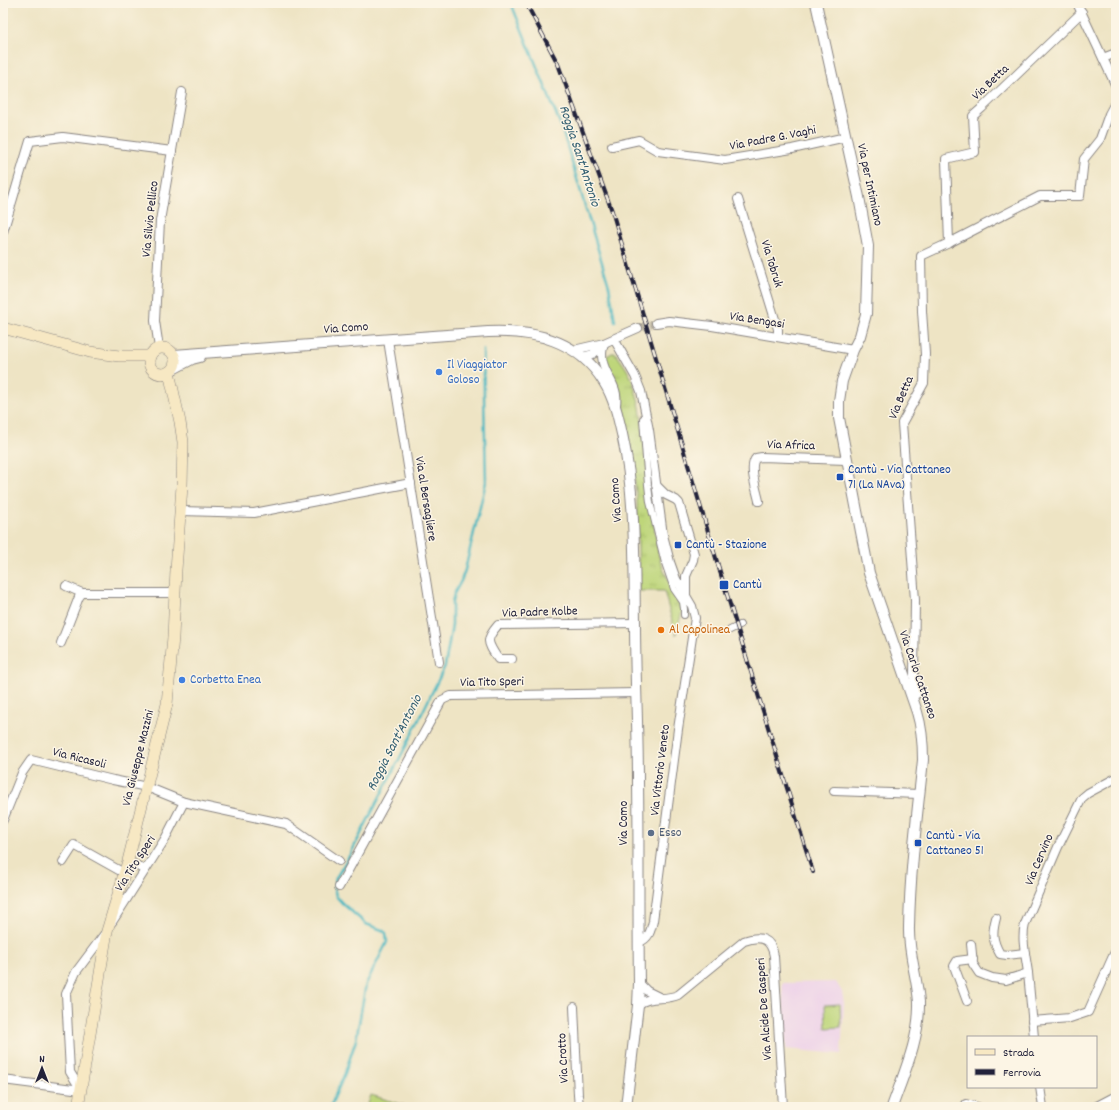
<svg xmlns="http://www.w3.org/2000/svg" width="1119" height="1110" viewBox="0 0 1119 1110" font-family="Dekko,sans-serif">
	<style>
		.built { fill: #edd1e9 }
		.grass { fill: url(#grass-tufts); stroke: #707c5a }
		.pitch { fill: #bed67a; stroke: #707c5a }
		.lines { fill: none; stroke-linecap: round; stroke-linejoin: round }
		.stream { stroke: #48b7c1; stroke-width: 2.5 }
		.minor-tunnel { stroke: #c5bda9; stroke-width: 8; stroke-dasharray: 8 4; stroke-linecap: butt }
		.pedestrian-casing { stroke: #888380; stroke-width: 8 }
		.minor-casing { stroke: #888380; stroke-width: 10 }
		.tertiary-casing { stroke: #888380; stroke-width: 12 }
		.secondary-casing { stroke: #888380; stroke-width: 12 }
		.pedestrian { stroke: #fff; stroke-width: 6 }
		.minor { stroke: #fff; stroke-width: 8 }
		.tertiary { stroke: #fff; stroke-width: 10 }
		.secondary { stroke: #f7e8c3; stroke-width: 11 }
		.rail-casing { stroke: #22223b; stroke-width: 4 }
		.rail { stroke: #fcf5e5; stroke-width: 2.5; stroke-dasharray: 8; stroke-linecap: butt }
		.shop-dot { fill: #3f7fe0; stroke: #fcf5e5; stroke-width: 1.5 }
		.transit-dot { fill: #1a4fb4; stroke: #fcf5e5; stroke-width: 1.5 }
		.food-dot { fill: #e8710a; stroke: #fcf5e5; stroke-width: 1.5 }
		.service-dot { fill: #5c6f8a; stroke: #fcf5e5; stroke-width: 1.5 }
		.labels { text-anchor: middle; dominant-baseline: central; stroke-width: 3; stroke-linejoin: round; paint-order: stroke }
		.street-label { font-size: 13px; fill: #22223b; stroke: #fcf5e5 }
		.shop-label { font-size: 13px; fill: #366cbe; stroke: #fcf5e5; text-anchor: start }
		.transit-label { font-size: 13px; fill: #164399; stroke: #fcf5e5; text-anchor: start }
		.food-label { font-size: 13px; fill: #c56008; stroke: #fcf5e5; text-anchor: start }
		.service-label { font-size: 13px; fill: #4e5e75; stroke: #fcf5e5; text-anchor: start }
		.water-label { font-size: 14px; font-style: italic; fill: #315e71; stroke: #fcf5e5 }
	</style>
	<defs>
		<pattern id="grass-tufts" width="24" height="20" patternUnits="userSpaceOnUse"><rect width="24" height="20" fill="#bed67a"/><path d="M3 7l-1-3M5 7V3M7 7l1-3M15 17l-1-3M17 17v-4M19 17l1-3" fill="none" stroke="#a3b76a"/></pattern>
	</defs>
	<rect width="100%" height="100%" fill="#fcf5e5"/>
	<filter id="ink" filterUnits="userSpaceOnUse"><feTurbulence type="fractalNoise" baseFrequency=".025" numOctaves="2"/><feDisplacementMap in="SourceGraphic" scale="8" xChannelSelector="R" yChannelSelector="G"/><feConvolveMatrix kernelMatrix="1 2 1 2 8 2 1 2 1" color-interpolation-filters="sRGB"/></filter>
	<filter id="wash" filterUnits="userSpaceOnUse"><feTurbulence type="fractalNoise" baseFrequency=".012" numOctaves="4" result="noise"/><feDisplacementMap in="SourceGraphic" scale="16" xChannelSelector="R" yChannelSelector="G"/><feGaussianBlur stdDeviation="0.9" result="paint"/><feColorMatrix in="noise" values="0 0 0 0 0 0 0 0 0 0 0 0 0 0 0 0 0 1.4 0 .05"/><feComposite in="paint" operator="in"/></filter>
	<g filter="url(#wash)">
		<rect width="100%" height="100%" fill="#eee4c4"/>
		<polygon class="built" points="836,982 842,992 844,1003 841,1054 786,1049 782,983"/>
		<polygon class="grass" points="612,353 616,353 619,358 626,368 632,379 640,407 655,532 659,557 664,571 681,603 682,611 676,635 664,591 639,591 637,500 634,474 622,394 606,363 607,356"/>
		<g class="pitch">
			<polygon points="840,1004 841,1027 826,1028 825,1005"/>
			<polygon points="371,1095 410,1107 367,1107"/>
		</g>
		<g class="lines">
			<g class="stream">
				<polyline points="511,3 561,126 609,286 615,321"/>
				<polyline points="330,1107 345,1073 356,1040 366,984 387,942 386,933 382,930 366,924 342,903 336,896 334,888 336,878 351,853 408,742 445,666 452,625 452,602 454,594 461,581 465,570 486,482 483,350"/>
			</g>
		</g>
	</g>
	<g filter="url(#ink)">
		<g class="lines">
			<polyline class="minor-tunnel" points="638,328 656,323"/>
			<defs>
				<g id="pedestrian">
					<polyline points="643,419 648,485 650,502 665,563 674,589 683,602 684,609 684,615"/>
					<polyline points="730,630 740,625"/>
				</g>
				<g id="minor">
					<polyline points="1077,3 1116,86"/>
					<polyline points="1103,58 1116,53"/>
					<polyline points="612,146 639,140 658,151 725,160 792,149 846,137"/>
					<polyline points="738,199 778,329 778,337"/>
					<polyline points="3,232 30,141 63,137 172,151"/>
					<polyline points="949,243 946,159 975,152 973,116 982,108 1082,12"/>
					<polyline points="656,323 669,321 712,326 853,350"/>
					<path d="M614,339L635,376L641,391L649,430L663,535L670,562L676,579L692,606L695,618L678,729L653,921C651,930 649,939 639,942"/>
					<polyline points="388,340 439,662"/>
					<path d="M604,343C595,371 620,380 616,405"/>
					<polyline points="159,348 155,321 160,221 182,92"/>
					<polyline points="575,351 578,349 604,343 638,328"/>
					<polyline points="582,357 593,354 604,344"/>
					<polyline points="656,485 666,495 676,500 679,503 694,554 693,560 686,576 686,594"/>
					<path d="M759,501C757,491 748,466 756,458L762,457L846,460"/>
					<polyline points="181,511 254,513 411,483"/>
					<polyline points="66,586 82,593 175,593"/>
					<polyline points="61,643 79,597 82,593"/>
					<path d="M512,659H498C487,642 485,640 498,625L635,623"/>
					<polyline points="912,697 918,693 914,676 915,600 902,423 924,383 925,354 922,311 921,256 949,243 1040,196 1080,196 1084,159 1100,139 1109,114 1116,101"/>
					<polyline points="834,791 919,794"/>
					<polyline points="3,820 22,773 31,760 113,780 147,787 184,802"/>
					<polyline points="128,861 145,870"/>
					<polyline points="63,862 74,845 124,873"/>
					<polyline points="339,887 442,700 451,696 637,693"/>
					<path d="M996,918C992,933 992,940 1000,954L1007,955L1025,953"/>
					<polyline points="112,922 165,839 184,802 286,824 339,861"/>
					<polyline points="971,944 973,964 979,973 992,978 1006,980 1028,973"/>
					<polyline points="639,983 647,991 659,997"/>
					<polyline points="967,1001 954,966 957,961 973,959"/>
					<path d="M638,1005C649,995 665,1001 678,995L744,941C760,935 771,938 774,956L783,1107"/>
					<polyline points="574,1007 578,1095 579,1107"/>
					<polyline points="1032,1021 1070,1018 1088,1012 1114,954"/>
					<path d="M1034,1037C1032,1016 1030,994 1028,973C1026,956 1021,940 1025,924L1058,847L1082,798L1088,793L1116,778"/>
					<polyline points="3,1080 81,1090"/>
					<polyline points="1040,1087 1043,1107"/>
					<polyline points="81,1090 70,1072 66,994 76,972 106,932"/>
					<polyline points="965,1107 966,1104 978,1107"/>
					<polyline points="1095,1107 1116,1096"/>
				</g>
				<g id="tertiary">
					<path d="M816,3L859,197L868,246L866,314L860,336L853,350L842,381L839,401V418L869,573L917,712C922,728 923,744 923,760C917,816 910,871 909,927C908,952 917,976 919,1002C920,1038 904,1073 892,1107"/>
					<path d="M174,355L488,332C534,330 578,340 604,382C614,398 618,416 622,434C636,496 634,560 635,623C635,676 638,729 638,782C639,849 638,916 639,983L638,1005L626,1107"/>
					<polyline points="173,369 192,359 200,357"/>
				</g>
				<g id="secondary">
					<polyline points="3,328 90,352 119,356 150,356"/>
					<circle cx="162" cy="361" r="13"/>
					<polyline points="78,1107 107,931 128,861 167,704 173,637 176,570 182,486 183,442 180,422 169,372"/>
				</g>
			</defs>
			<use href="#pedestrian" class="pedestrian-casing"/>
			<use href="#minor" class="minor-casing"/>
			<use href="#tertiary" class="tertiary-casing"/>
			<use href="#secondary" class="secondary-casing"/>
			<use href="#pedestrian" class="pedestrian"/>
			<use href="#minor" class="minor"/>
			<use href="#tertiary" class="tertiary"/>
			<use href="#secondary" class="secondary"/>
			<defs>
				<polyline id="rail" points="526,3 558,64 612,211 724,585 813,872"/>
			</defs>
			<use href="#rail" class="rail-casing"/>
			<use href="#rail" class="rail"/>
		</g>
	</g>
	<g class="shop-dot">
		<circle cx="439" cy="372" r="4"/>
		<circle cx="182" cy="680" r="4"/>
	</g>
	<g class="transit-dot">
		<rect x="836" y="473" width="8" height="8" rx="2"/>
		<rect x="674" y="541" width="8" height="8" rx="2"/>
		<rect x="719" y="580" width="10" height="10" rx="2"/>
		<rect x="914" y="839" width="8" height="8" rx="2"/>
	</g>
	<circle class="food-dot" cx="661" cy="630" r="4"/>
	<circle class="service-dot" cx="651" cy="833" r="4"/>
	<g class="labels">
		<g class="street-label">
			<text transform="translate(991 83) rotate(-43)">Via Betta</text>
			<text transform="translate(773 139) rotate(-11)">Via Padre G. Vaghi</text>
			<text transform="translate(869 185) rotate(78)">Via per Intimiano</text>
			<text transform="translate(151 219) rotate(-84)">Via Silvio Pellico</text>
			<text transform="translate(771 264) rotate(73)">Via Tobruk</text>
			<text transform="translate(757 321) rotate(9)">Via Bengasi</text>
			<text transform="translate(346 329) rotate(-4)">Via Como</text>
			<text transform="translate(902 398) rotate(-67)">Via Betta</text>
			<text transform="translate(791 446) rotate(2)">Via Africa</text>
			<text transform="translate(425 499) rotate(81)">Via al Bersagliere</text>
			<text transform="translate(617 500) rotate(-94)">Via Como</text>
			<text transform="translate(540 613) rotate(-2)">Via Padre Kolbe</text>
			<text transform="translate(917 675) rotate(71)">Via Carlo Cattaneo</text>
			<text transform="translate(492 683) rotate(-1)">Via Tito Speri</text>
			<text transform="translate(139 758) rotate(-76)">Via Giuseppe Mazzini</text>
			<text transform="translate(79 759) rotate(14)">Via Ricasoli</text>
			<text transform="translate(661 770) rotate(-83)">Via Vittorio Veneto</text>
			<text transform="translate(624 823) rotate(-90)">Via Como</text>
			<text transform="translate(1040 860) rotate(-67)">Via Cervino</text>
			<text transform="translate(136 864) rotate(-57)">Via Tito Speri</text>
			<text transform="translate(765 1009) rotate(-94)">Via Alcide De Gasperi</text>
			<text transform="translate(564 1058) rotate(-93)">Via Crotto</text>
		</g>
		<g class="shop-label">
			<text x="447" y="365">Il Viaggiator<tspan x="447" dy="15">Goloso</tspan></text>
			<text x="190" y="680">Corbetta Enea</text>
		</g>
		<g class="transit-label">
			<text x="848" y="470">Cantù - Via Cattaneo<tspan x="848" dy="15">71 (La NAva)</tspan></text>
			<text x="686" y="545">Cantù - Stazione</text>
			<text x="733" y="585">Cantù</text>
			<text x="926" y="836">Cantù - Via<tspan x="926" dy="15">Cattaneo 51</tspan></text>
		</g>
		<g class="food-label">
			<text x="669" y="630">Al Capolinea</text>
		</g>
		<g class="service-label">
			<text x="659" y="833">Esso</text>
		</g>
		<g class="water-label">
			<text transform="translate(579 156) rotate(72)">Roggia Sant'Antonio</text>
			<text transform="translate(395 743) rotate(-63)">Roggia Sant'Antonio</text>
		</g>
	</g>
	<rect width="1119" height="1110" fill="none" stroke="#fcf5e5" stroke-width="16"/>
	<rect x="967" y="1036" width="130" height="52" fill="#fcf5e5" stroke="#a5a1a1"/>
	<rect x="975" y="1049" width="20" height="6" fill="#f7e8c3" stroke="#a5a1a1"/>
	<text x="1003" y="1056" font-size="12" fill="#22223b">Strada</text>
	<rect x="975" y="1069" width="20" height="6" fill="#22223b" stroke="#a5a1a1"/>
	<text x="1003" y="1076" font-size="12" fill="#22223b">Ferrovia</text>
	<g transform="translate(42 1068)" stroke="#fcf5e5" stroke-width="3" paint-order="stroke">
	<path d="M0-3L7 15L0 10L-7 15Z" fill="#22223b"/>
	<text y="-6" font-size="11" font-weight="bold" text-anchor="middle" fill="#22223b">N</text>
	</g>
</svg>
